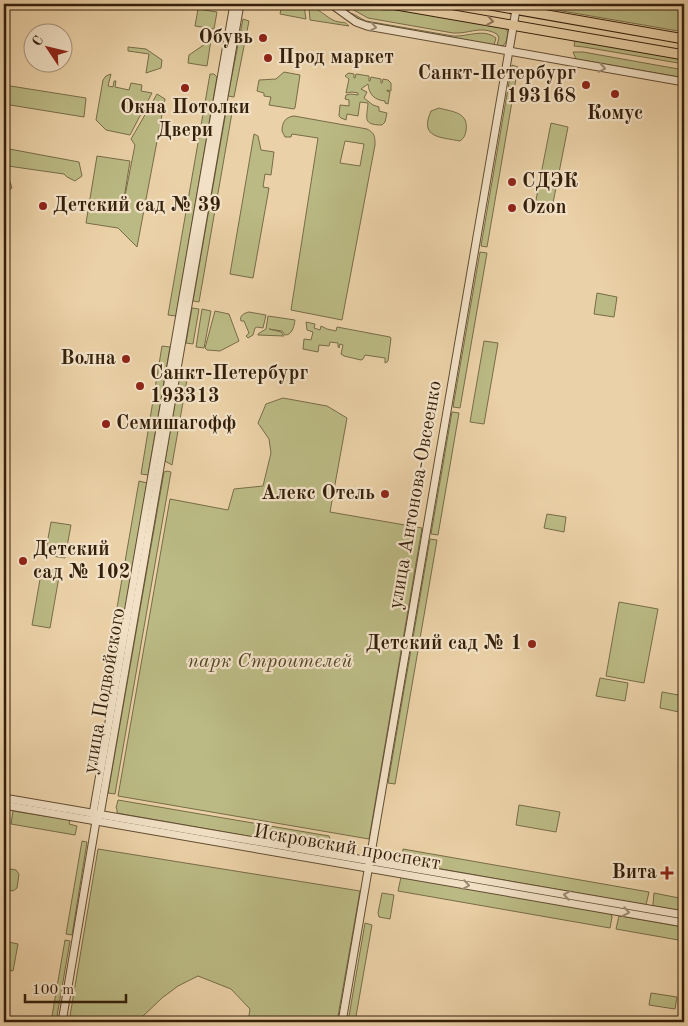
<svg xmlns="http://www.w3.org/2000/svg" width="688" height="1026" viewBox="0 0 688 1026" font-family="'Old Standard TT',serif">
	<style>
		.green { fill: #bbba84; stroke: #786c48; fill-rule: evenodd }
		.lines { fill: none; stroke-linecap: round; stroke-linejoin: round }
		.minor-casing { stroke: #624c32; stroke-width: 9 }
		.major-casing { stroke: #341f0b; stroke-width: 11 }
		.minor { stroke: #f2e1c6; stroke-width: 7 }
		.major { stroke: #ebd1a7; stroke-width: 9 }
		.oneway { stroke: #907859 }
		.oneway2 { stroke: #9c8a72 }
		.poi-dot { fill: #8f2418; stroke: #f2e1c6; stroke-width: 2 }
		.labels { text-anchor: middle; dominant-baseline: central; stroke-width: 4.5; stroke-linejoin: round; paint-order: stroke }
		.poi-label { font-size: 20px; font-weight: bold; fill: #341f0b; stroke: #f2e1c6; text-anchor: start }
		.street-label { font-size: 20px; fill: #341f0b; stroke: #f2e1c6 }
		.park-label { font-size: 20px; font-style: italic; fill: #564629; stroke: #f2e1c6 }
	</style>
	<rect width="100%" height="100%" fill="#ebd1a7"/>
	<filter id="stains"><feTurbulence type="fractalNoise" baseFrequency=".004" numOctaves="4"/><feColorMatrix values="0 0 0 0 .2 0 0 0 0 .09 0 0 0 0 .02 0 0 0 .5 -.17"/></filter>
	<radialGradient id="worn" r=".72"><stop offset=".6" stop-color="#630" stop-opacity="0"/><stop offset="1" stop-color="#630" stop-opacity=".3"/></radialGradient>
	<g class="green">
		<polygon points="282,4 304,6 306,19 280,14"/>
		<path d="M337,4H346L383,10H401L505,28L508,32L506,42L503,46L497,45L499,38L497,34C480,25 470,34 453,33L368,18L352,9L347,11Z"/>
		<polygon points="533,4 672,4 684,6 684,32 533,6"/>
		<path d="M309,7C322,9 329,21 339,22C345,23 344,21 349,26L310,20Z"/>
		<polygon points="198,9 217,12 214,29 195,26"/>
		<path d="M350,13C355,14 361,19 366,21L453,36C468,37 483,28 496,38L494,45L366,22L356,18Z"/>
		<polygon points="243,19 249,21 234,97 228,96"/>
		<polygon points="211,40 207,66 188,63 189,55"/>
		<polygon points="575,40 684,59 684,64 584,47 574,46"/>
		<polygon points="128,47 146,49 162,60 161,68 146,73 149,54 128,51"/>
		<polygon points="573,52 583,52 684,70 684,78 576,59"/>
		<polygon points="512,65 518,67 487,247 481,246"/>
		<polygon points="284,72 300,75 295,108 294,109 269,105 271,97 264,96 264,93 257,91 259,80 276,79"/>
		<path d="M349,73L354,74V78H355L356,74L369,76V81H370L371,77L381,79V83H382L383,79L388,80L391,83V91L387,90V91L390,92L388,104L385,103V101C374,100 369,94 368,84L361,89L367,92L364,98L373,105L379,107V111L387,113L385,122L382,125C362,125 367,118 368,103L360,102L358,116L347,114L346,120L341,118L339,116L340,105L349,106V100L345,99L346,95L351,94L358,95V93L352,92L346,93L349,79L345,76L347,74Z"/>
		<polygon points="111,74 108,86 113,87 114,81 116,81 115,87 129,90 131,83 142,85 141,91 152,93 130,135 106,130 96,120 103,80 106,76"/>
		<polygon points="210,74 214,74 217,77 176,316 168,315"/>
		<polygon points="4,85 86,98 84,117 4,104"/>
		<polygon points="157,94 165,99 137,247 118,228 86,223 97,156 130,161 122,211 135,145 131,139"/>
		<polygon points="227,106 233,107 199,302 193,301"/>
		<path d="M439,108C453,112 469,112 466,131C465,136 464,138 460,141C440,137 419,138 431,111Z"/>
		<path d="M294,116L367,129C375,133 375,137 375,145L342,320L291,310L318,138L292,134L291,137H285L282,131C282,123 285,117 294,116ZM345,141L364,144L360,166L340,163Z"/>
		<polygon points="551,123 568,127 552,208 535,205"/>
		<polygon points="254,134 258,136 261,150 274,152 271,175 265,174 263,187 269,188 253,278 230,274"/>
		<polygon points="4,148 79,162 82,176 75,181 67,177 64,174 8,166 5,175 10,182 12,188 4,194"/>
		<polygon points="480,252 487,253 460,408 453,407"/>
		<polygon points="597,293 617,297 614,317 594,314"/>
		<polygon points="192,308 199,309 193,344 186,343"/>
		<polygon points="202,309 211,311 204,348 196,347"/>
		<polygon points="215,311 229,314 239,341 220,351 207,350 205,348"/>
		<path d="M249,312L266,315L263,328L257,327L255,328L253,335L248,338L246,336L249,333L244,321H241C239,316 244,313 249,312Z"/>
		<path d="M268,316L295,320C294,327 292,335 285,335L282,331L269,329L281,332L284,336L258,335V334L266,329Z"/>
		<polygon points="306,322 315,324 314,328 320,330 321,326 327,329 336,331 337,327 390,337 391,338 388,361 387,362 385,363 385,358 365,355 363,359 361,360 344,356 341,354 343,345 340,344 339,348 338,347 338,343 330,342 329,346 319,345 318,352 303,349 304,339 311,340 313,332 307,330"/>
		<polygon points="484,341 498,343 484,424 470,422"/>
		<polygon points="162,346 170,347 148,475 141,474"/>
		<polygon points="187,368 189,368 172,465 165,461 181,369"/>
		<polygon points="283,398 327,406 347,418 330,512 422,528 369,839 118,796 170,499 228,510 234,489 263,486 271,453 269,439 258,423 266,404"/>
		<polygon points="452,412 459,413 438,535 431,534"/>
		<polygon points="167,471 171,472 115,794 108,793 164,472"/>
		<polygon points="139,481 147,483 110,697 108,699 101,700"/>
		<polygon points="547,514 566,517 564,532 544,528"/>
		<polygon points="51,522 71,525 65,558 45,555"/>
		<polygon points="430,539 437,540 395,784 388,783"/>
		<polygon points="42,568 60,571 50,628 32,625"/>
		<polygon points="619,602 658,609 644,683 606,676"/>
		<polygon points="600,678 628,683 625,701 596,696"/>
		<polygon points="662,692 684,696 684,713 660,708"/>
		<polygon points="118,800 329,836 333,847 328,846 327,850 117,813 117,809 116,808"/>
		<polygon points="519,805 560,812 556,832 516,825"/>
		<polygon points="13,811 70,820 69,824 77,826 75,835 11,824"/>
		<polygon points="82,841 87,842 72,935 66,934"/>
		<polygon points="98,849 360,891 337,1022 248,1022 250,1009 231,989 198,976 178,986 162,998 141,1018 140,1022 69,1022"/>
		<polygon points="403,849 649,892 646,905 390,860 391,856 402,858"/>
		<polygon points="4,868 16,870 19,874 17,888 13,891 4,889"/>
		<polygon points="401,877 609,913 611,914 612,917 610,928 398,891"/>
		<polygon points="382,893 394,895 390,919 379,917 378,913"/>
		<polygon points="654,893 684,899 684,912 653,906 653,904"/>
		<polygon points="619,916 621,916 684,927 684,941 616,929"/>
		<polygon points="365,923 372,925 355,1022 348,1022"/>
		<polygon points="65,940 70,941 56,1022 51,1022"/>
		<polygon points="4,941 18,944 13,971 4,969"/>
		<polygon points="651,993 677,997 675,1009 649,1005"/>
	</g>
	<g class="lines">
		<defs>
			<g id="minor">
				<polyline points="331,4 356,22 367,26 684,82"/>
				<polyline points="4,798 684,915"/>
				<polyline points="4,805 684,923"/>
				<polyline points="96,821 100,815 240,4"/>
				<polyline points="62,1022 93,839 96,821 93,814 234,4"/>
				<polyline points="342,1022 517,4"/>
			</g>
			<g id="major">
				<polyline points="391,4 684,55"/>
				<polyline points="485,4 684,39"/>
			</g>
		</defs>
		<use href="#minor" class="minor-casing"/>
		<use href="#major" class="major-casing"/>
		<use href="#minor" class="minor"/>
		<use href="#major" class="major"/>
	</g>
	<defs><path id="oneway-chevron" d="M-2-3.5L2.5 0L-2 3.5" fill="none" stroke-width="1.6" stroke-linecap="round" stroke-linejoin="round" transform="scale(1.25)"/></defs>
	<use class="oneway" href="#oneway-chevron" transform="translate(490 21) rotate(10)"/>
	<g class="oneway2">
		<use href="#oneway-chevron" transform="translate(373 27) rotate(10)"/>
		<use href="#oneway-chevron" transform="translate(602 68) rotate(10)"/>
		<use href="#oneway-chevron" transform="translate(466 885) rotate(10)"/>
		<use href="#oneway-chevron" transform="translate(567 895) rotate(-170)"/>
		<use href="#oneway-chevron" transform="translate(626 912) rotate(10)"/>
	</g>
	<g class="poi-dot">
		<circle cx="263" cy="38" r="5"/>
		<circle cx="268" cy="58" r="5"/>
		<circle cx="586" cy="85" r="5"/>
		<circle cx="185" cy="88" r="5"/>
		<circle cx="615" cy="94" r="5"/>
		<circle cx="512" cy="182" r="5"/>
		<circle cx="43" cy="206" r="5"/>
		<circle cx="512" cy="208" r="5"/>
		<circle cx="126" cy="359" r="5"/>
		<circle cx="140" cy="386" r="5"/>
		<circle cx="106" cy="424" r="5"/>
		<circle cx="385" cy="494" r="5"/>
		<circle cx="23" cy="561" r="5"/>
		<circle cx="532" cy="644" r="5"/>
		<path d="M664.5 865.5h5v5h5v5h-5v5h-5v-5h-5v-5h5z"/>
	</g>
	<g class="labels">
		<g class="poi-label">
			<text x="253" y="38" text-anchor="end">Обувь</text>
			<text x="278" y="58">Прод маркет</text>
			<text x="576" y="74" text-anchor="end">Санкт-Петербург<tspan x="576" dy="23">193168</tspan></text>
			<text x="185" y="108" text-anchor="middle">Окна Потолки<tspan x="185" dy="23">Двери</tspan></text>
			<text x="615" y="114" text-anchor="middle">Комус</text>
			<text x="522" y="182">СДЭК</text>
			<text x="53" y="206">Детский сад № 39</text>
			<text x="522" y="208">Ozon</text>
			<text x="116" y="359" text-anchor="end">Волна</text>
			<text x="150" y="374">Санкт-Петербург<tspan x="150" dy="23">193313</tspan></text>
			<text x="116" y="424">Семишагофф</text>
			<text x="375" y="494" text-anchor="end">Алекс Отель</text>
			<text x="33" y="550">Детский<tspan x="33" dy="23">сад № 102</tspan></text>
			<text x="522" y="644" text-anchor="end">Детский сад № 1</text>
			<text x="657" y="873" text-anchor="end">Вита</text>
		</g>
		<g class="street-label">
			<text transform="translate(416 495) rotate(-80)">улица Антонова-Овсеенко</text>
			<text transform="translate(105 691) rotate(-80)">улица Подвойского</text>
			<text transform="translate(347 848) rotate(10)">Искровский проспект</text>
		</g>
		<g class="park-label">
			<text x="270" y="662">парк Строителей</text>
		</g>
	</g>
	<rect width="688" height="1026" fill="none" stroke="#ebd1a7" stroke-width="20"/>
	<rect x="5" y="5" width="678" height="1016" fill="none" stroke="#341f0b" stroke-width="2.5"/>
	<rect x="10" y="10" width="668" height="1006" fill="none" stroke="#341f0b"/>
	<g transform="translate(48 48) rotate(305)"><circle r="24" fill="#f2e1c6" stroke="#a6937b"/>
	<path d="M0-4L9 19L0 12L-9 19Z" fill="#8f2418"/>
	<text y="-8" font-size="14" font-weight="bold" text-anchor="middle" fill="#341f0b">С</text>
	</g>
	<path d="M25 994v8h101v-8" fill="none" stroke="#341f0b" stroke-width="2.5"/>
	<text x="32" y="994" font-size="15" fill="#341f0b" stroke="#f2e1c6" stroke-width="4" paint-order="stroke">100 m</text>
	<rect width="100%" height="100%" filter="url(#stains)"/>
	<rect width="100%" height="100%" fill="url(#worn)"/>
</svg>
